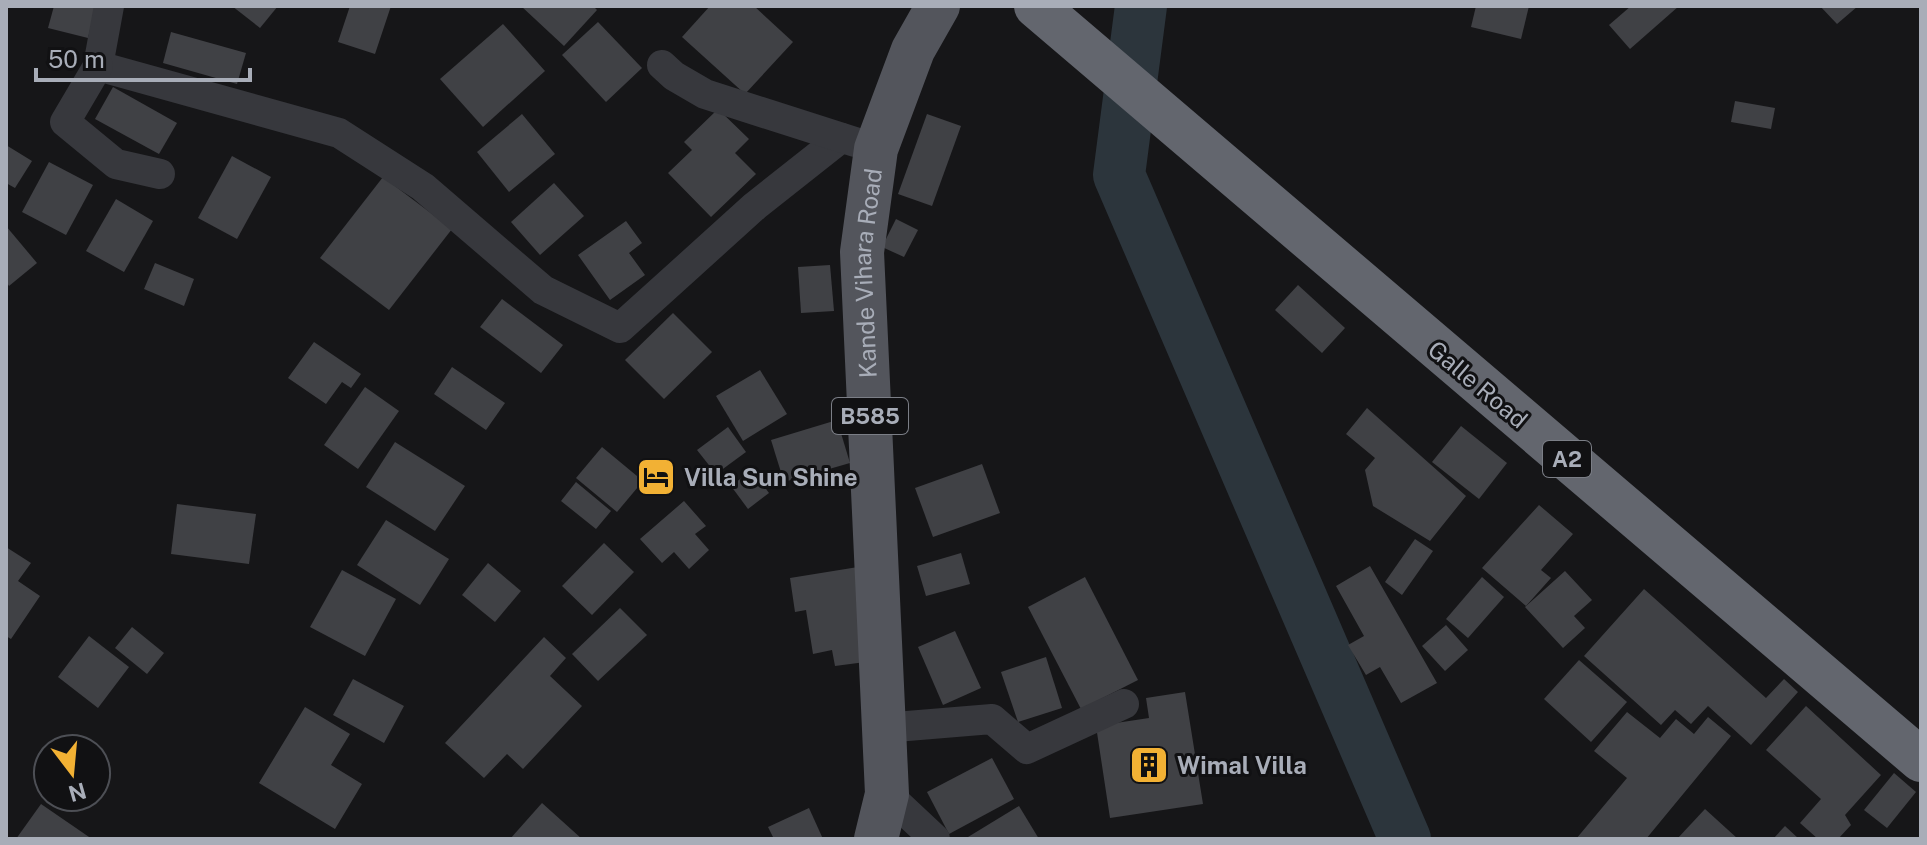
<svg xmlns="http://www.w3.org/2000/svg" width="1927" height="845" viewBox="0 0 1927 845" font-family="'Public Sans',sans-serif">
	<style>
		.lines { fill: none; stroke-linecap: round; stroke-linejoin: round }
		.river { stroke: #2c353c; stroke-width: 52 }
		.building { fill: #404145 }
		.street { stroke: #37383d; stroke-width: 30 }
		.primary { stroke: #53555c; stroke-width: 44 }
		.highway { stroke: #63666e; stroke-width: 44 }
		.labels { text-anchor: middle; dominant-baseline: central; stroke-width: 6; stroke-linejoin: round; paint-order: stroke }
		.shield { fill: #111113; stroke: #7b7e86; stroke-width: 2 }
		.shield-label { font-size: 22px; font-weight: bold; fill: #a8adb8 }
		.street-label { font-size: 24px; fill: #a8adb8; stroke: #111113 }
		.poi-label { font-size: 24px; font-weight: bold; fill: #a8adb8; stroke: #111113; text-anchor: start }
	</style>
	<rect width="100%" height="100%" fill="#161618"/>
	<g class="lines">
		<polyline class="river" points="1141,6 1119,175 1405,839"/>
	</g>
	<g class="building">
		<polygon points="54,6 96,6 88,38 48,28"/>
		<polygon points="232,6 278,6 260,28"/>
		<polygon points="350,6 391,6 375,54 338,42"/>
		<polygon points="521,6 593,6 597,10 564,46"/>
		<polygon points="710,6 754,6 793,42 745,94 682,37"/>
		<polygon points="1476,6 1529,6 1521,39 1471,27"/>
		<polygon points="1631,6 1679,6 1630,49 1609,25"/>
		<polygon points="1820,6 1858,6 1837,24"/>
		<polygon points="598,22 642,68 606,102 562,55"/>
		<polygon points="503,24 545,71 483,127 440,79"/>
		<polygon points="171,32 246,53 237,84 163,63"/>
		<polygon points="113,87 177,123 159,154 95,119"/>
		<polygon points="1735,101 1775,108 1771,129 1731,122"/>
		<polygon points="718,109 749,139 735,153 756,174 711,217 668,173 692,150 684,142"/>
		<polygon points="522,114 555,154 509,192 477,152"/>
		<polygon points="927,114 961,126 932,206 898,194"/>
		<polygon points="6,145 32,161 15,188 6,183"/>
		<polygon points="232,156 271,177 237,239 198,218"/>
		<polygon points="49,162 93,185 66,235 22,212"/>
		<polygon points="383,177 452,229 389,310 320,258"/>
		<polygon points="554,183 584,216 540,255 511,222"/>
		<polygon points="116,199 153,221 124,272 86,251"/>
		<polygon points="896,219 918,230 904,257 882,247"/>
		<polygon points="626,221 642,243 629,253 645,275 610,300 578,255"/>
		<polygon points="6,226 37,263 9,286 6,281"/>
		<polygon points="155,263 194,279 184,306 144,289"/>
		<polygon points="830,265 834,311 801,313 798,267"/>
		<polygon points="1298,285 1345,328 1322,353 1275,310"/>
		<polygon points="502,299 563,345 541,373 480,327"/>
		<polygon points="673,313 712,352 664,399 625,360"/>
		<polygon points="314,342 361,374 351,388 342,382 326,404 288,378"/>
		<polygon points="452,367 505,403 486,430 434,394"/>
		<polygon points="760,370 787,414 743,441 716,396"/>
		<polygon points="365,387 399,411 358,469 324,445"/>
		<polygon points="1367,408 1466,496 1430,541 1373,506 1365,470 1375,458 1346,434"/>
		<polygon points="837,420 850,463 784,482 771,440"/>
		<polygon points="1461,426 1507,463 1479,499 1432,462"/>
		<polygon points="728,427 746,452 716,474 697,450"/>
		<polygon points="395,442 465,486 435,531 366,487"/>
		<polygon points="602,447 643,481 617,512 576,478"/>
		<polygon points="982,464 1000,513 933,537 915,488"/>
		<polygon points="752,470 769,493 748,509 731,486"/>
		<polygon points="576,482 611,511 596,529 561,501"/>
		<polygon points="684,501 706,526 695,534 709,550 689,569 674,552 662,563 640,539"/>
		<polygon points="177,504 256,514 249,564 171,554"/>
		<polygon points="1539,505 1573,534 1541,570 1551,578 1526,606 1482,568"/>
		<polygon points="386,520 449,559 420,605 357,565"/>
		<polygon points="1415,539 1433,551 1402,595 1385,582"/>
		<polygon points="604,543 634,572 592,615 562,586"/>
		<polygon points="6,547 31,563 18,581 40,596 11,639 6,636"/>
		<polygon points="961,553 970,584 926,596 917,566"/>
		<polygon points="488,563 521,591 495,622 462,595"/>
		<polygon points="1370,566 1437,683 1401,703 1380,667 1366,675 1348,645 1364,636 1336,586"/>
		<polygon points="858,567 873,661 835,666 832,650 813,654 806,610 795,612 790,578"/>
		<polygon points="342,570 396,599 365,656 310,627"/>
		<polygon points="1565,571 1592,600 1574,616 1585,628 1563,648 1525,607"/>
		<polygon points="1085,577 1138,680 1081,709 1028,607"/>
		<polygon points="1482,577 1504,597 1468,638 1446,619"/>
		<polygon points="1644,589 1766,698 1784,679 1798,692 1751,745 1708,706 1691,724 1675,710 1661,725 1584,656"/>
		<polygon points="620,608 647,635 598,681 572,654"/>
		<polygon points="1446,625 1468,650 1445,671 1422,646"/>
		<polygon points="132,627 164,653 147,674 115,648"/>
		<polygon points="955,631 981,688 943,705 918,647"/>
		<polygon points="89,636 129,667 98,708 58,677"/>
		<polygon points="544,637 566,658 550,676 582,706 523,769 507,754 484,778 445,743"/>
		<polygon points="1046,657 1062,708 1018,722 1001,672"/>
		<polygon points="1579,660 1627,702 1591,742 1544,699"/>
		<polygon points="353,679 404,706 384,743 333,715"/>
		<polygon points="1185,692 1203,804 1110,818 1096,726 1149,718 1146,698"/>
		<polygon points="1806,706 1881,775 1845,815 1851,825 1838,839 1818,839 1800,823 1821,799 1766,750"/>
		<polygon points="305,707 350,734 331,765 362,784 335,829 259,783"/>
		<polygon points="1627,712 1660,738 1676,719 1694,734 1708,717 1731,736 1646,839 1576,839 1627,778 1594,751"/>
		<polygon points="992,758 1014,799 949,834 927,792"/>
		<polygon points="1894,773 1916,792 1887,828 1864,810"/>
		<polygon points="542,803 582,839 510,839"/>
		<polygon points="41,804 92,839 16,839"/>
		<polygon points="1019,806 1039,839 969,839 968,837"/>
		<polygon points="809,808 823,839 774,839 768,827"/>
		<polygon points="1705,809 1738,839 1677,839"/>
		<polygon points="1785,826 1799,839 1773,839"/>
	</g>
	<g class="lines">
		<g class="street">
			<polyline points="109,6 98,66 339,133 423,187 543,290 620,328 755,206 841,138"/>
			<polyline points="662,65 674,76 705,94 855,142"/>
			<polyline points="98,66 65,122 116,164 160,174"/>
			<polyline points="883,728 992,719 1027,749 1124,704"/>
			<polyline points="887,794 935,839"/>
		</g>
		<path class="primary" id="s1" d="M876,839L887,794L862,252L876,149L913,50L938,6"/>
		<polyline class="highway" points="1036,6 1921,760"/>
	</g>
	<defs>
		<symbol id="hotel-square" viewBox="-11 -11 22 22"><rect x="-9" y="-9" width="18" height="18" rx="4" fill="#f2b134" stroke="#111113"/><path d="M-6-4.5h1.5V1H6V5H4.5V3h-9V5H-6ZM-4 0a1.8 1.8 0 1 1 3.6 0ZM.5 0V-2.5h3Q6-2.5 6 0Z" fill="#111"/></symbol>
		<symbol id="building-square" viewBox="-11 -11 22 22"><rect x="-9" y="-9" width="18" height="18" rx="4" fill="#f2b134" stroke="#111113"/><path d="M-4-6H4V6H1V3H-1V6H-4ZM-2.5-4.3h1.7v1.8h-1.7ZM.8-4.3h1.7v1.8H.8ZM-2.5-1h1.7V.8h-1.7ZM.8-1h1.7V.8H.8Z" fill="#111"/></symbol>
	</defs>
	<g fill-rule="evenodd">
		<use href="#hotel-square" x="634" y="455" width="44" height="44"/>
		<use href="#building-square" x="1127" y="743" width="44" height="44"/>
	</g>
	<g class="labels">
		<g class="shield">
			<rect x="832" y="398" width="76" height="36" rx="6"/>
			<rect x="1543" y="441" width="48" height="36" rx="6"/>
		</g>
		<g class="shield-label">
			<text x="870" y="416">B585</text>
			<text x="1567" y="459">A2</text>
		</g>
		<g class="street-label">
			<text stroke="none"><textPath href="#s1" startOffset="568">Kande Vihara Road</textPath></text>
			<text transform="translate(1478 384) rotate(40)">Galle Road</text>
		</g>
		<g class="poi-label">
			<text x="684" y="477">Villa Sun Shine</text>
			<text x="1177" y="765">Wimal Villa</text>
		</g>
	</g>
	<rect width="1927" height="845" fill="none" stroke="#a8adb8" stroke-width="16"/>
	<g transform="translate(72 773) rotate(164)"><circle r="38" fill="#111113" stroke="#4d4f55" stroke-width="2"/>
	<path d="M0-6L14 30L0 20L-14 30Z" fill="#f2b134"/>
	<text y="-12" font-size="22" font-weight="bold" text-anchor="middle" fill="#a8adb8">N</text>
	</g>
	<path d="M36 68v12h214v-12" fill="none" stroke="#a8adb8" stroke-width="4"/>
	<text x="48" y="68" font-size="24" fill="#a8adb8" stroke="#111113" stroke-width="6" paint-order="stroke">50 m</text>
</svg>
